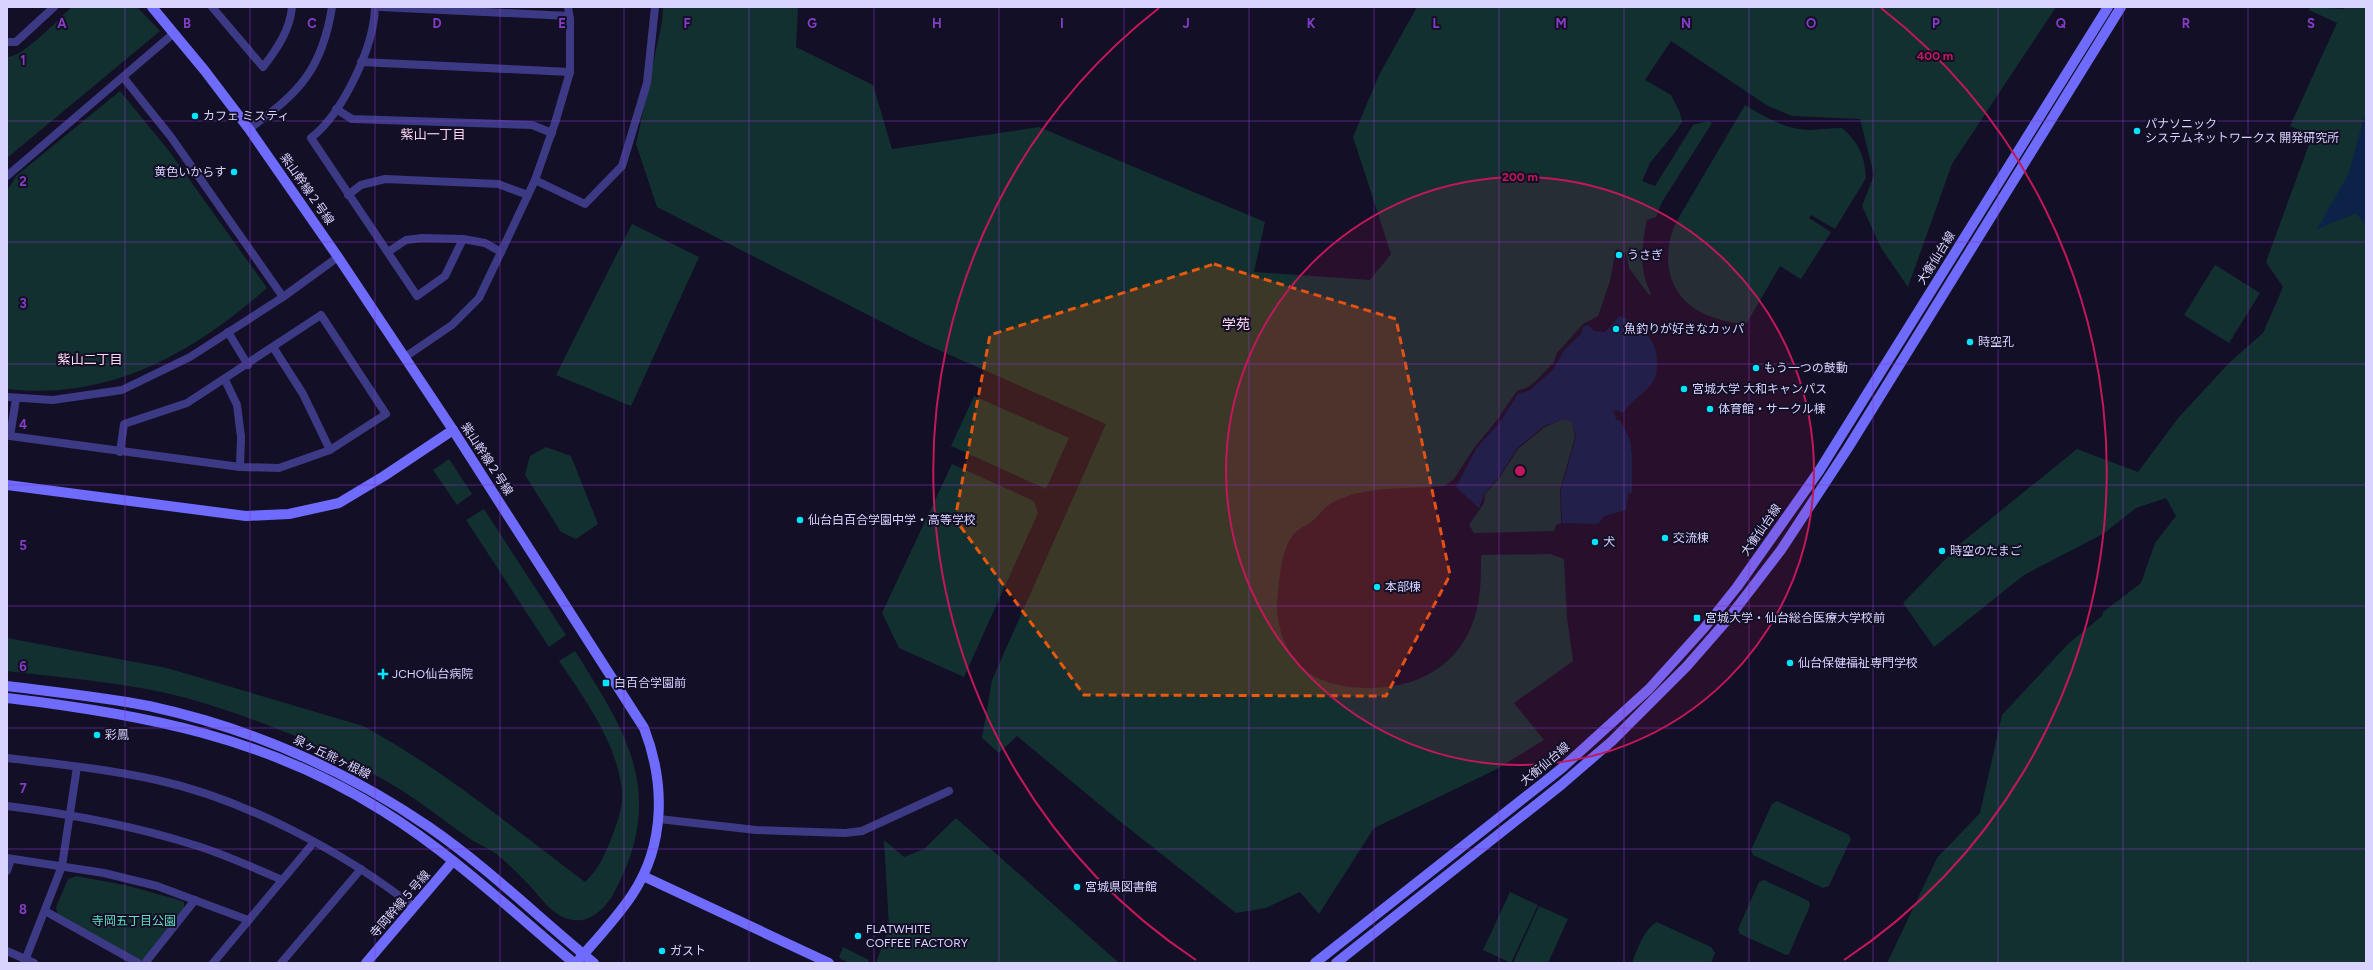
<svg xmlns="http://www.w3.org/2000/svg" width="2373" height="970" viewBox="0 0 2373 970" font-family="Figtree,'Noto Sans JP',sans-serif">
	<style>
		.green { fill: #12302f }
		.water { fill: #0c2248 }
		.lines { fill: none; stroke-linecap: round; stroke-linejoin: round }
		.street { stroke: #3d3a85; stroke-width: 8 }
		.secondary { stroke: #6f6bff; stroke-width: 10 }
		.marked { fill: #e8590c; fill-opacity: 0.2; stroke: #e8590c; stroke-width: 3; stroke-dasharray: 8 5; stroke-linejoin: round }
		.grid { fill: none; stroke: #843dc5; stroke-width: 1; stroke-opacity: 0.55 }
		.ring { fill: none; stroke: #c2185b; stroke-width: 2 }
		.poi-dot { fill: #00e5ff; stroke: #130f26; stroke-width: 1.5 }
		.labels { text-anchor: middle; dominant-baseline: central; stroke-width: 4; stroke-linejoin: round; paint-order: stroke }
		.poi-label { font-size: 12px; fill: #d9d4ff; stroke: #130f26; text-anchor: start }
		.street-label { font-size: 12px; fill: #d9d4ff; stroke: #130f26 }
		.park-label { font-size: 12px; fill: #5fe0c0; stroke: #130f26 }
		.neighbourhood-label { font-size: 13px; fill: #ffd6f0; stroke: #130f26 }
		.quarter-label { font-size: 14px; fill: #ffd6f0; stroke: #130f26 }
		.grid-label { font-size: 13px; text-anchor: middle; font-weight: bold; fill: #843dc5; stroke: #130f26; stroke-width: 4; stroke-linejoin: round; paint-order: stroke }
		.centre { fill: #c2185b; stroke: #130f26; stroke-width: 2 }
		.ring-label { font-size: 12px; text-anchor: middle; font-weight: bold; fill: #c2185b; stroke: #130f26; stroke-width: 4; stroke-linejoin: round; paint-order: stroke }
	</style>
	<rect width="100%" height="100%" fill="#130f26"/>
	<g class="green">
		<path d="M72,7H137L160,31L7,158V57C24,57 58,19 72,7Z"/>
		<path d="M663,7H798L796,47L873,85L892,149L1039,127L1265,222L1254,272L1370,280L1391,254L1353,137L1379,75L1417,7H2056L1952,164L1908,287L1881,248L1862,206L1874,175L1860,119L1792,116L1768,106L1671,41L1645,80L1671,95L1680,113L1682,122L1676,131L1650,163L1642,181L1655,186L1693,125L1708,121L1712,123L1662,202L1656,217L1647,220C1642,245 1638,269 1651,293L1649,295L1629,268L1626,253L1616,249L1610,281L1598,316L1583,324L1557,353L1554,362L1536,381L1528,387L1517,391L1497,420L1474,448L1454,479L1445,486C1410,489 1361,485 1330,504C1322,509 1317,518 1310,523C1301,528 1295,530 1290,540C1281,555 1280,575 1278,592C1274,620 1283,650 1304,669C1321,684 1344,687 1366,688C1425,689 1470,659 1479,598C1481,584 1481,570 1481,555L1550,554L1564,559L1567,618L1573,661L1514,703L1544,740L1495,770L1374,828L1319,914L1300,892L1266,908L1236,913L1117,819L1017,736L999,753L982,738L992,680L1106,424L925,344L657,207L636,144L662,22Z"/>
		<polygon points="2310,7 2344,9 2345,7 2366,7 2366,963 1887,963 1937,858 1980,813 2002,715 2068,644 2102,616 2103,612 2141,583 2155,543 2176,516 2166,498 2136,508 2103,534 2024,575 1934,647 1903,603 1961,543 2077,449 2138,472 2179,417 2230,362 2263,333 2283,287 2266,262 2312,136 2290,126 2337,23 2309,10"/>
		<path d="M120,91L169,151L267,288C193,353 109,401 7,389V191L16,176Z"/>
		<path d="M1745,105C1764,117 1787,130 1810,130C1821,129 1831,128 1842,128C1859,143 1865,156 1866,178L1835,229L1811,215L1809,218L1831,232L1801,279L1780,266L1745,326C1736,323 1727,322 1718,319C1672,306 1658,266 1675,224Z"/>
		<polygon points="632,224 699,257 631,406 556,375"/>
		<polygon points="2215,265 2260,293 2229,343 2184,315"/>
		<polygon points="974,396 1069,438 1046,489 951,446"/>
		<polygon points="1563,419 1572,421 1575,437 1560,490 1561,523 1556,525 1554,531 1474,533 1469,525 1484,503 1485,494 1500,477 1518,449 1545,427"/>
		<polygon points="546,447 571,456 598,524 576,539 561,532 525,475 530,456"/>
		<polygon points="449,459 472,494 457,505 433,470"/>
		<polygon points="952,464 1034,501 1038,513 964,677 899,648 882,613"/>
		<polygon points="484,509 566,635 549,647 466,520"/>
		<path d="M7,638L167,668L363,726C443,769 513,828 585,882C599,868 604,857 611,839C617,824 623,808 622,791C617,743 585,699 559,661L575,651C627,733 666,793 616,889C608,905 593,923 573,920C553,917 543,900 530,886C519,875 507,862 495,853C486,847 475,843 466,836C443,820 421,802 396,787C339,752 264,721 200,702C138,683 71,679 7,671Z"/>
		<polygon points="1777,801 1849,835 1851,839 1829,886 1823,888 1753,855 1751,850 1772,804"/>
		<polygon points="956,818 1119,963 876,963 889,927 884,840 904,857 924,849"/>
		<polygon points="76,876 125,885 176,899 184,902 184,911 145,959 139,961 58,916 56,907 68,879"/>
		<polygon points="1764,880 1809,901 1810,906 1789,954 1786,955 1740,934 1738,929 1759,882"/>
		<polygon points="1510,892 1538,905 1511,963 1483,950"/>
		<polygon points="1539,906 1568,919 1548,963 1513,963"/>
		<path d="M1657,922L1711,947L1715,953L1711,963H1632C1637,950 1644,929 1657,922Z"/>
		<path d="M843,947L869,960L868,963C857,963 847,965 839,957Z"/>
	</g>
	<g class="water">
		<polygon points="2366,110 2366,226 2356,213 2317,229 2349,173"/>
		<path d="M1620,316C1641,326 1658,339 1657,364C1657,370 1656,377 1653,382C1644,394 1631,401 1623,413L1617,410L1613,411L1617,421L1620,420L1630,440L1632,455V492L1628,494L1626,510L1604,516L1598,524L1562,523L1561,490L1576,437L1572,421L1563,419L1544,426L1517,448L1499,477L1484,494L1479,508L1456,487L1476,449L1500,422L1518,394L1530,390L1553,370L1565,349L1582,333L1583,327L1588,325L1594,331L1605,332Z"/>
	</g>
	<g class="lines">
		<g class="street">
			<path d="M212,7L263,67C277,49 290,30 292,7"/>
			<path d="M375,7C374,47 343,113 311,138L417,296L445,276L463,239"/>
			<polyline points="381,7 569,16"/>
			<polyline points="7,42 16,42 54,7"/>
			<polyline points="361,62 570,72"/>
			<polyline points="123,77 171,137 283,297"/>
			<polyline points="336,109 352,119 532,125 552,133"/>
			<path d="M249,129C299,93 322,70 332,7"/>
			<polyline points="7,176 174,33"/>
			<polyline points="535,180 585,204 622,166 647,83 655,7"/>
			<polyline points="348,195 361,185 385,179 498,184 528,195"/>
			<polyline points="388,252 406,240 422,238 463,239 485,243 501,252"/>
			<polyline points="228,332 248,365"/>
			<polyline points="273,347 303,394 330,450"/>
			<polyline points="405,357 452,325 479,298 503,248 535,180 555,123 570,72 570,19 568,7"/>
			<polyline points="225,380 237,405 241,437 240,467"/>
			<polyline points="7,397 53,400 122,390 190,357 283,297 338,257"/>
			<polyline points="16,399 10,436 240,467 279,468 330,450 386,414 321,315 187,403 124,424 120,452"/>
			<path d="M7,758C57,764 108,769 157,780C244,799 344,852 414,907"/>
			<path d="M7,806C70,814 131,825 191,844C222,853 252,867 282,880"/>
			<polyline points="659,819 756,830 845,833 862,831 949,791"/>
			<polyline points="7,858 104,873 157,886 248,920"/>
			<polyline points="7,871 11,859"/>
			<polyline points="45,911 138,963"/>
			<polyline points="7,951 34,963"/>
			<polyline points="24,963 62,866 77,767"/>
			<polyline points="145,963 195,900"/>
			<polyline points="213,963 314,842"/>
			<polyline points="281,963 361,869"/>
		</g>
		<g class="secondary">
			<path d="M152,7L205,71L249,129L338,257L453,430L644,728C665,782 666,844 632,895C616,919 595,941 576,963"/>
			<polyline points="7,485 246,516 289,514 339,503 384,476 453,430"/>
			<path d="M7,686C54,692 102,697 149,706C250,728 344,769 429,827C487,867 539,918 594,963"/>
			<path d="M7,698C142,714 266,737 383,811C452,854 512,911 574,963"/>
			<polyline points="643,876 829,963"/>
			<polyline points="366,963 453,861"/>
			<polyline points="1315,963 1562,768 1649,689 1705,627 1737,587 1819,471 2108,7"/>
			<polyline points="1336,963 1561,785 1612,741 1687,666 1728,619 1781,550 1848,448 2121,7"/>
		</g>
	</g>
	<path class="marked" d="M1214,264L1396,319L1450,575L1386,696L1084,695L955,519L990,335Z"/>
	<path class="grid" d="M125,7V963M250,7V963M375,7V963M500,7V963M624,7V963M749,7V963M874,7V963M999,7V963M1124,7V963M1249,7V963M1374,7V963M1499,7V963M1624,7V963M1749,7V963M1873,7V963M1998,7V963M2123,7V963M2248,7V963M7,121H2366M7,242H2366M7,364H2366M7,485H2366M7,606H2366M7,728H2366M7,849H2366"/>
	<circle cx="1520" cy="471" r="294" fill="#c2185b" fill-opacity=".12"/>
	<g class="ring">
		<circle cx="1520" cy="471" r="294"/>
		<path d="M1196 960A587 587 0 0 1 1159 8M1881 8A587 587 0 0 1 1844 960"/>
	</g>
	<g class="poi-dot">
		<circle cx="195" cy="116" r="4"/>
		<circle cx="2137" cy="131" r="4"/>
		<circle cx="234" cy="172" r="4"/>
		<circle cx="1619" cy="255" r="4"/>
		<circle cx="1616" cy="329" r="4"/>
		<circle cx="1970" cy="342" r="4"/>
		<circle cx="1756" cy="368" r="4"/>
		<circle cx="1684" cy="389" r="4"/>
		<circle cx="1710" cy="409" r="4"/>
		<circle cx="800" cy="520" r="4"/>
		<circle cx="1665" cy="538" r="4"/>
		<circle cx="1595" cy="542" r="4"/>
		<circle cx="1942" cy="551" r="4"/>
		<circle cx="1377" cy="587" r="4"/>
		<rect x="1693" y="614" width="8" height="8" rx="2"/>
		<circle cx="1790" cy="663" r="4"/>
		<path d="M381 668h4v4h4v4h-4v4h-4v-4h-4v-4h4z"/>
		<rect x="602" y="679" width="8" height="8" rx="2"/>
		<circle cx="97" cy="735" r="4"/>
		<circle cx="1077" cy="887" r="4"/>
		<circle cx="858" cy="936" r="4"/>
		<circle cx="662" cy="951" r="4"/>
	</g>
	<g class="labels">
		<g class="poi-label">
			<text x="203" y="116">カフェ ミスティ</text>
			<text x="2145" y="124">パナソニック<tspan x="2145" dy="14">システムネットワークス 開発研究所</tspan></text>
			<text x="226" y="172" text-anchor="end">黄色いからす</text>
			<text x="1627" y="255">うさぎ</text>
			<text x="1624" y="329">魚釣りが好きなカッパ</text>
			<text x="1978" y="342">時空孔</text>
			<text x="1764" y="368">もう一つの鼓動</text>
			<text x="1692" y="389">宮城大学 大和キャンパス</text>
			<text x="1718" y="409">体育館・サークル棟</text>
			<text x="808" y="520">仙台白百合学園中学・高等学校</text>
			<text x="1673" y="538">交流棟</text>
			<text x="1603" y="542">犬</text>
			<text x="1950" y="551">時空のたまご</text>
			<text x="1385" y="587">本部棟</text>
			<text x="1705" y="618">宮城大学・仙台総合医療大学校前</text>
			<text x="1798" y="663">仙台保健福祉専門学校</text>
			<text x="392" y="674">JCHO仙台病院</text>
			<text x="614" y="683">白百合学園前</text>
			<text x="105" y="735">彩鳳</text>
			<text x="1085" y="887">宮城県図書館</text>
			<text x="866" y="929">FLATWHITE<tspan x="866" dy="14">COFFEE FACTORY</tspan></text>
			<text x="670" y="951">ガスト</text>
		</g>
		<g class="street-label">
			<text transform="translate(307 189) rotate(55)">紫山幹線２号線</text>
			<text transform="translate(1936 258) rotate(-58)">大衡仙台線</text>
			<text transform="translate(487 459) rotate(57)">紫山幹線２号線</text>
			<text transform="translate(1761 530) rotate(-55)">大衡仙台線</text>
			<text transform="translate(332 757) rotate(26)">泉ヶ丘熊ヶ根線</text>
			<text transform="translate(1545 764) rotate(-40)">大衡仙台線</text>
			<text transform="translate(400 904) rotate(-49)">寺岡幹線５号線</text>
		</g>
		<g class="park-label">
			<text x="134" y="921">寺岡五丁目公園</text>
		</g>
		<g class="neighbourhood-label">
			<text x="433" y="134">紫山一丁目</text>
			<text x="90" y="359">紫山二丁目</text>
		</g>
		<g class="quarter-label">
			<text x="1236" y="324">学苑</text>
		</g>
	</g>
	<g class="grid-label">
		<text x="62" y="28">A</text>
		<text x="187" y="28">B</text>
		<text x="312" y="28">C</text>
		<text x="437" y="28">D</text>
		<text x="562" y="28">E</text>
		<text x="687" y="28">F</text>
		<text x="812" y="28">G</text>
		<text x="937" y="28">H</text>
		<text x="1062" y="28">I</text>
		<text x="1186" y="28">J</text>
		<text x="1311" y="28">K</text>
		<text x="1436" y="28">L</text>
		<text x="1561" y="28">M</text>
		<text x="1686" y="28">N</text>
		<text x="1811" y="28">O</text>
		<text x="1936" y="28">P</text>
		<text x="2061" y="28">Q</text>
		<text x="2186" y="28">R</text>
		<text x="2311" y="28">S</text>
		<text x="23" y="65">1</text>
		<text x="23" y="186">2</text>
		<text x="23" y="308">3</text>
		<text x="23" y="429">4</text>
		<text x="23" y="550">5</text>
		<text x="23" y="671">6</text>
		<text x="23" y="793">7</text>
		<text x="23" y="914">8</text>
	</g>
	<circle cx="1520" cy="471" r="6" class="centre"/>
	<g class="ring-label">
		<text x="1935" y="60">400 m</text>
		<text x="1520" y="181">200 m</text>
	</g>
	<rect width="2373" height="970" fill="none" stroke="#d9d4ff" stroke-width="16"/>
</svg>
